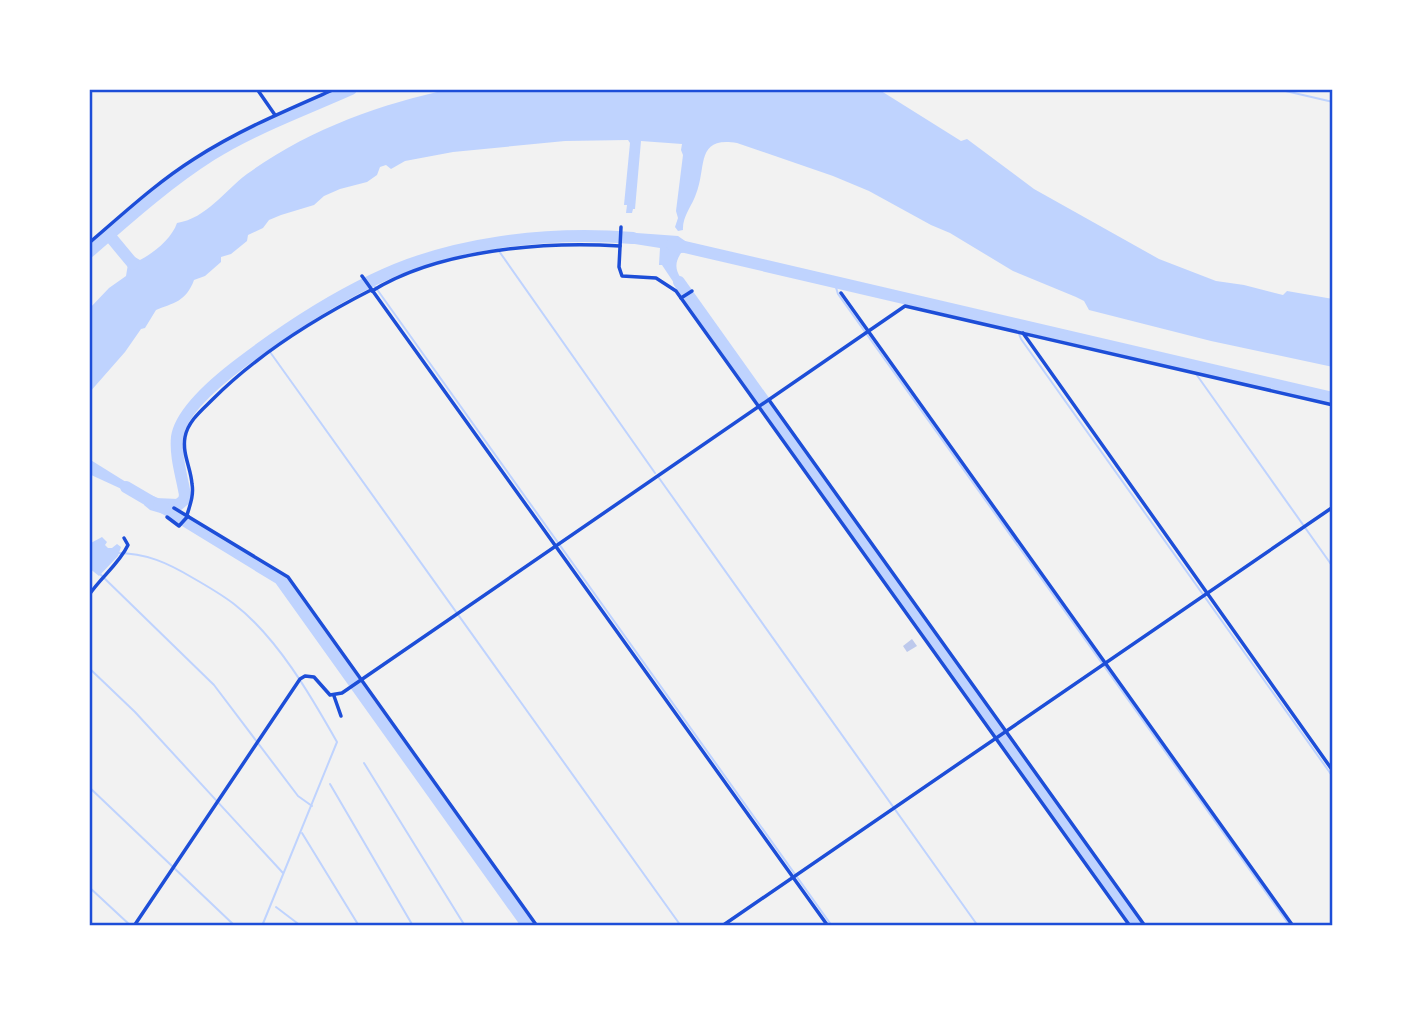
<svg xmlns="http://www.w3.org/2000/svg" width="1422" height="1015" viewBox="0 0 1422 1015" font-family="Mulish,sans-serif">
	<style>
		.water { fill: #bfd3fe }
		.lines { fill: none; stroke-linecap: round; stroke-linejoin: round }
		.stream { stroke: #bfd3fe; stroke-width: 2 }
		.river { stroke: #bfd3fe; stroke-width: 12 }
		.building { fill: #bdc9ec }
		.minor { stroke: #1d4ed8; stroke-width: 3.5 }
		.neatline { fill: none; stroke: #1d4ed8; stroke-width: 2.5 }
	</style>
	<rect width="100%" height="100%" fill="#f2f2f2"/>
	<g class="water">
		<path d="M451,89H878L961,141L967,139L1034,189L1159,259L1216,281L1244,285L1283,295L1287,291L1333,299V367L1211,341L1089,310L1084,301L1076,297L1013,271L950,233L931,225L869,191L833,176L737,143C695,136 707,167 696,194C692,206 682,217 683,230L678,231L675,227L678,218L676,211L683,155L681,150L682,144L641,141L635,209H633L632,213H626L627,205H624L630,143L628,140L565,141L453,152L405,161L391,169L386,165L380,167L377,175L367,182L340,189L324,196L314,205L281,215L269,220L263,228L248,235L247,241L231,254L221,257V262L205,276L194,280C186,302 173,303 156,310L145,328L141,329L125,352L89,393V309L109,288L126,276L128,264L122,256L124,251L140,260C154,253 172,238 177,223C207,218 224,191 247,174C306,131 379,104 451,89Z"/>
		<path d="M623,232L678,236L688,243L687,252L681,253C671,268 679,276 689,289L682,295L662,265H659L660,248L622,242Z"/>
		<polygon points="89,459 142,492 139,497 89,474"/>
		<polygon points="148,494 168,502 171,509 167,515 150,510 144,505 144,501"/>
		<polygon points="102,537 107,542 105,545 108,548 112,548 117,544 121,547 118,556 99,576 89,568 89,544"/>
	</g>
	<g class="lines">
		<g class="stream">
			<polyline points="1277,89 1333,102"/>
			<polyline points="494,244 655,473"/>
			<polyline points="371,281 832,926"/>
			<polyline points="834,281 838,294 1290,926"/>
			<polyline points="1018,324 1017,329 1021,339 1333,777"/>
			<polyline points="265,345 681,926"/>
			<polyline points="1189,364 1333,567"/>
			<polyline points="659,478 978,926"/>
			<path d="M117,553C146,553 168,563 193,578C207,586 221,594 234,604C277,637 311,696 337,742L262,926"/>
			<polyline points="100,574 214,685 298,796 312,806"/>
			<polyline points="89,668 135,712 283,873"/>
			<polyline points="364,763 465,926"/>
			<polyline points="330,784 413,926"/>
			<polyline points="89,787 235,926"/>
			<polyline points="302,833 359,926"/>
			<polyline points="89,887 131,926"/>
			<polyline points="276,907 301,926"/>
		</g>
		<g class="river">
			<polyline points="109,235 133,264"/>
			<polyline points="672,244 1333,398"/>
			<path d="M89,252C128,218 167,183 211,155C254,128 304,110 351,89"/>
			<polyline points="679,282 1138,926"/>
			<path d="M126,487L155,504L178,505L184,500L185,495C182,477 175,456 177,437C181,410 222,377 242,362C283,331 327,302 373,280C450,242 549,231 633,238"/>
			<polyline points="159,505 280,579 528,926"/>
		</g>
	</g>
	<polygon class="building" points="912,639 917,646 907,652 903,646"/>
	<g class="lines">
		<g class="minor">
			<polyline points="257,89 275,115"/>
			<polyline points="621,227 619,267 622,276 656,278 676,291 1130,926"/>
			<path d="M89,243C123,214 156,183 194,159C239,130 287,110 335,89"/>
			<polyline points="362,276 828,926"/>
			<path d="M372,291C438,250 544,241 620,246"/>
			<polyline points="841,293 1293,926"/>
			<polyline points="681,298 692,291"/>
			<polyline points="1023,333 1333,771"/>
			<polyline points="769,400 1145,926"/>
			<polyline points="174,508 288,577 537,926"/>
			<path d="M187,515C190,505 194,495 192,484C191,468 182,454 185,437C188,421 202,410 213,399C259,353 314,319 371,290"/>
			<polyline points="167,517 179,526 188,516"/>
			<path d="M89,595C101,577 119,564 128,545L124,538"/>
			<polyline points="334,696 341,716"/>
			<polyline points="134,926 300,679 305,676 314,677 330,695 342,693 905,306 1333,405"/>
			<polyline points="722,926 1333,507"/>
		</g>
	</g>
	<rect width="1422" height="1015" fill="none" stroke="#ffffff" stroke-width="182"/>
	<rect x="91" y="91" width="1240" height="833" class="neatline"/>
</svg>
